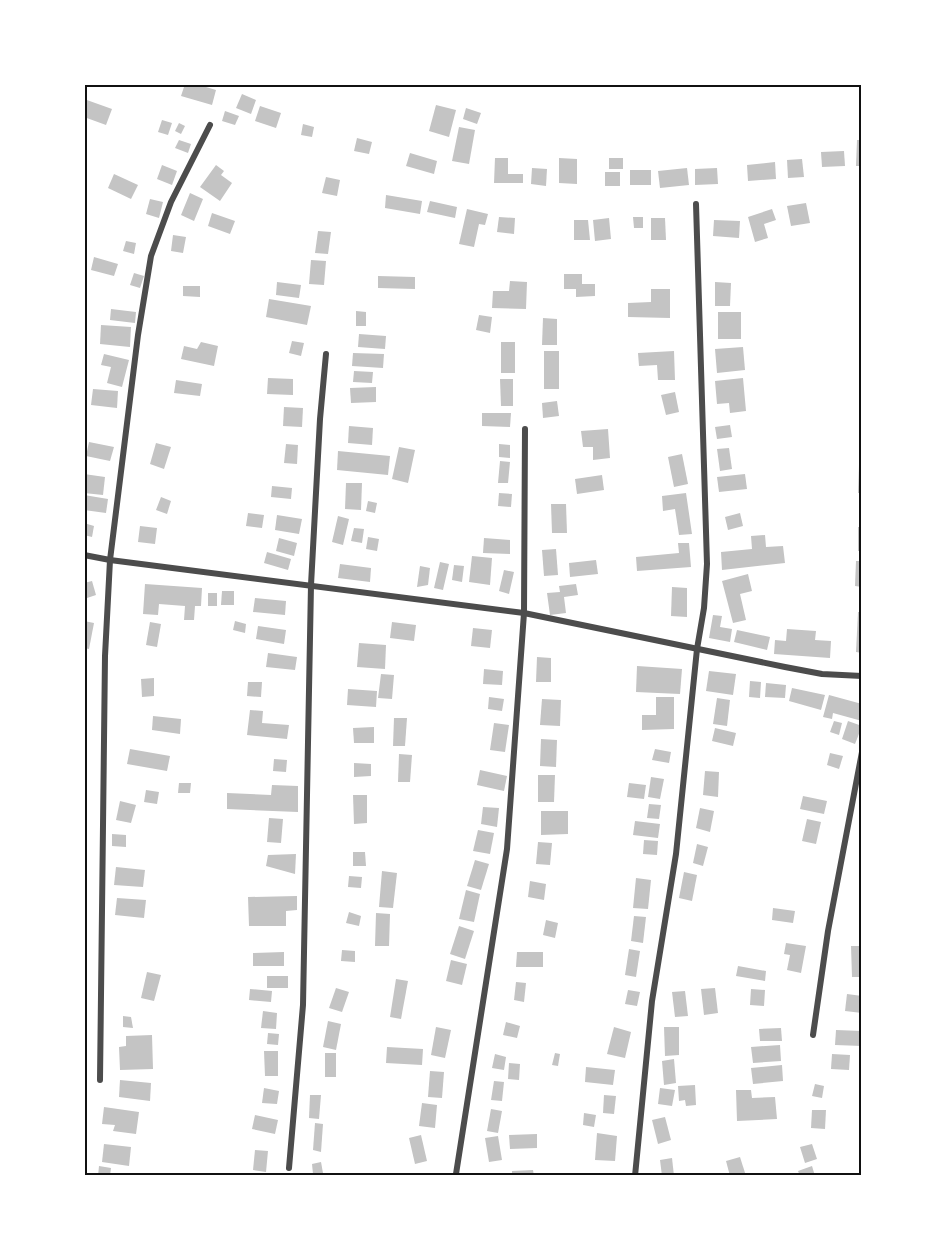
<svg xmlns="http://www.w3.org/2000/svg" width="946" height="1260" viewBox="0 0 946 1260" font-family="Lora,serif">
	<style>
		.building { fill: #c4c4c4 }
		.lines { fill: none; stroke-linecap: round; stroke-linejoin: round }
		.minor { stroke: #4c4c4c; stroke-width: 6 }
		.neatline { fill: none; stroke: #111; stroke-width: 2 }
	</style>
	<rect width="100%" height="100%" fill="#fff"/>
	<g class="building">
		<polygon points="185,84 196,84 216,90 212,105 181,96"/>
		<polygon points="242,94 256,100 251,114 236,108"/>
		<polygon points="84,99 112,109 106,125 84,117"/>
		<polygon points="436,105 456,110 449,137 429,131"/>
		<polygon points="260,106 281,113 276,128 255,121"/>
		<polygon points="466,108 481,113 477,124 463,119"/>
		<polygon points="225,111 239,116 235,125 222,121"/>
		<polygon points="162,120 172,123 168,135 158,132"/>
		<polygon points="179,123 185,126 181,134 175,131"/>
		<polygon points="303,124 314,127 312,137 301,135"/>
		<polygon points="459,127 475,130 469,164 452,161"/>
		<polygon points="357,138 372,142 369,154 354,151"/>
		<polygon points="179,140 191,144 188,153 175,148"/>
		<polygon points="857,140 862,140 862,166 856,166"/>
		<polygon points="844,151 845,166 822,167 821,152"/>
		<polygon points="410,153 437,161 434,174 406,166"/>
		<polygon points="495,158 508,158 508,174 523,174 523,183 494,183"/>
		<polygon points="559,158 577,159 577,184 559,183"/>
		<rect x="609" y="158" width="14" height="11"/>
		<polygon points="802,159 804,177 788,178 787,160"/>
		<polygon points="775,162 776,179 748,181 747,165"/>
		<polygon points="162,165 177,171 172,185 157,179"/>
		<polygon points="216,165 224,171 221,175 232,183 220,201 200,187"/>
		<polygon points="532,168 547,169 546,186 531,184"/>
		<polygon points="687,168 689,185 660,188 658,171"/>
		<polygon points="717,168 718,184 695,185 695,169"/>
		<rect x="630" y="170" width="21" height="15"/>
		<rect x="605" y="172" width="15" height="14"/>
		<polygon points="114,174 138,185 131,199 108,188"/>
		<polygon points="326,177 340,180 337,196 322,193"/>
		<polygon points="190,193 203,199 194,221 181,215"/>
		<polygon points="386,195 422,201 420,214 385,208"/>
		<polygon points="150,199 163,202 159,218 146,214"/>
		<polygon points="430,201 457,207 455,218 427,212"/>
		<polygon points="806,203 810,223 791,226 787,206"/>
		<polygon points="467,209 488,214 485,225 479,224 474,247 459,244"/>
		<polygon points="772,209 776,220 764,224 768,238 755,242 748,217"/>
		<polygon points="212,213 235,221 230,234 208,226"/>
		<polygon points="499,217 515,218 514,234 497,232"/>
		<polygon points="633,217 643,217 643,228 634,228"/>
		<polygon points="609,218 611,239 595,241 593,220"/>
		<polygon points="651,218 665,218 666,240 651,240"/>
		<polygon points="574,220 588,220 590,240 574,240"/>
		<polygon points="714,220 740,221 739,238 713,236"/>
		<polygon points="318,231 331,232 328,254 315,253"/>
		<polygon points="173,235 186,237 183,253 171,251"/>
		<polygon points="126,241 136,243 134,254 123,251"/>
		<polygon points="94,257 118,264 114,276 91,270"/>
		<polygon points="311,260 326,261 324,285 309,284"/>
		<polygon points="134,273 144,276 140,288 130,285"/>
		<polygon points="564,274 582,274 582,284 595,284 595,296 576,297 576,289 564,289"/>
		<polygon points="378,276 415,277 415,289 378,288"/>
		<polygon points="510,281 527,282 526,309 492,308 493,291 509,291"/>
		<polygon points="277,282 301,285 299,298 276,295"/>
		<polygon points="715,282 731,283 730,306 715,306"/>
		<polygon points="183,286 200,286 200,297 183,296"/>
		<polygon points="651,289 670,289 670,318 628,317 628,303 651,302"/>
		<polygon points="269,299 311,306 307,325 266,317"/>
		<polygon points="111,309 136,312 135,323 110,320"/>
		<polygon points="356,311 366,312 366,326 356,326"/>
		<rect x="718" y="312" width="23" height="27"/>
		<polygon points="479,315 492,317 490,333 476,330"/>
		<polygon points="543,318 557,319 557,345 542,345"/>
		<polygon points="101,325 131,327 130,347 100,344"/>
		<polygon points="359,334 386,336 385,349 358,347"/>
		<polygon points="292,341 304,343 301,356 289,353"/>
		<polygon points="201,342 218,346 214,366 181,359 184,346 197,349"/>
		<rect x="501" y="342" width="14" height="31"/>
		<polygon points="743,347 745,370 717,373 715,349"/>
		<rect x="544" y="351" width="15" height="38"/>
		<polygon points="674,351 675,380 658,380 657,365 639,366 638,353"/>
		<polygon points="353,353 384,354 383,368 352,366"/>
		<polygon points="104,354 129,360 122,387 107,383 111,367 101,365"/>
		<polygon points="354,371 373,372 372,383 353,382"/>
		<polygon points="268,378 293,379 293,395 267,394"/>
		<polygon points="743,378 746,411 730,413 729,403 717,404 715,381"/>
		<polygon points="500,379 513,379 513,406 501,406"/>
		<polygon points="176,380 202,384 200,396 174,393"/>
		<polygon points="376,387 376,402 351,403 350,388"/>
		<polygon points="93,389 118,391 117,408 91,405"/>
		<polygon points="675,392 679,412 666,415 661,395"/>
		<polygon points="557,401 559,416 543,418 542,403"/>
		<polygon points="284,407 303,408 302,427 283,426"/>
		<polygon points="482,413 511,413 510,427 482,426"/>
		<polygon points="730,425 732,437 717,439 715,427"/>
		<polygon points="349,426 373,428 372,445 348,443"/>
		<polygon points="608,429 610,458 593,460 593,447 583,447 581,431"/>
		<polygon points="860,432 862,433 862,458 859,458"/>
		<polygon points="89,442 114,447 110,461 86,456"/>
		<polygon points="156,443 171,447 164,469 150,464"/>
		<polygon points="286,444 298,445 297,464 284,463"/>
		<polygon points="499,444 510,445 510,458 499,457"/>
		<polygon points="399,447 415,450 408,483 392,479"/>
		<polygon points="729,448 732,469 720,471 717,449"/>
		<polygon points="338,451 390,456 388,475 337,470"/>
		<polygon points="682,454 688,484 674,487 668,457"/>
		<polygon points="500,461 510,462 508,483 498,483"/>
		<polygon points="859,465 862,465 862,493 858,493"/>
		<polygon points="84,474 105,477 103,495 84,493"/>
		<polygon points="745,474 747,489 719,492 717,477"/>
		<polygon points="602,475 604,490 577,494 575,479"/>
		<polygon points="346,483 362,483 361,510 345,509"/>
		<polygon points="272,486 292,488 291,499 271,497"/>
		<polygon points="499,493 512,494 511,507 498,506"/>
		<polygon points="686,493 692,534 679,535 675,509 663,511 662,496"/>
		<polygon points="84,495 108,499 106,513 84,510"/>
		<polygon points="161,497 171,501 167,514 156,510"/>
		<polygon points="368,501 377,503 375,513 366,511"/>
		<polygon points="551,504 566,504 567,533 552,533"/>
		<polygon points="248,513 264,515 262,528 246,526"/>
		<polygon points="740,513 743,526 728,530 725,517"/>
		<polygon points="277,515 302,519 299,534 275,530"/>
		<polygon points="338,516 349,519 343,545 332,542"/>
		<polygon points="84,523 94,526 92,537 84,535"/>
		<polygon points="140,526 157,528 155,544 138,542"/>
		<rect x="858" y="527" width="4" height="24"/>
		<polygon points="354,528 364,529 362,543 351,541"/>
		<polygon points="765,535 766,547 783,546 785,563 722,570 721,552 752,549 751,536"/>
		<polygon points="368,537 379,539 377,551 366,549"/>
		<polygon points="279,538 297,543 294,556 276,551"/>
		<polygon points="484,538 510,540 510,554 483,553"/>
		<polygon points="678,543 689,543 691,567 637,571 636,557 679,553"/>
		<polygon points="556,549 558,575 544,576 542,550"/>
		<polygon points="267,552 291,559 288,570 264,563"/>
		<polygon points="472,556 492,558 490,585 469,582"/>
		<polygon points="596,560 598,574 570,577 569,563"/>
		<polygon points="856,561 862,561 862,587 855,586"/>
		<polygon points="440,562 449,564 443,590 434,588"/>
		<polygon points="340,564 371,568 370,582 338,578"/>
		<polygon points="454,565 464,566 462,582 452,580"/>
		<polygon points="420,566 430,568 428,585 417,587"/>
		<polygon points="504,570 514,572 509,594 499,591"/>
		<polygon points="748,574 752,591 740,594 746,620 733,623 722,581"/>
		<polygon points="92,581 96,595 84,599 84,583"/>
		<polygon points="145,584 202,588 201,606 195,606 194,620 184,620 185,606 159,604 158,615 143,614"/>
		<polygon points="576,584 578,595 564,597 566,613 550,615 547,593 560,592 559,586"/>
		<polygon points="672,587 687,588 687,617 671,616"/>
		<polygon points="222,591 234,591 234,605 221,605"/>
		<rect x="208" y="593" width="9" height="13"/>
		<polygon points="255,598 286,601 285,615 253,612"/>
		<polygon points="858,612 862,612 862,653 856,652"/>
		<polygon points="713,615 722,616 720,627 732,629 730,642 709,638"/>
		<polygon points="84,621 94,623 89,649 84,648"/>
		<polygon points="235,621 246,624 245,633 233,630"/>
		<polygon points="150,622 161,624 157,647 146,645"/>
		<polygon points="392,622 416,625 414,641 390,638"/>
		<polygon points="258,626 286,630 284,644 256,639"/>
		<polygon points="473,628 492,630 490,648 471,646"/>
		<polygon points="787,629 816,631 815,640 831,641 830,658 774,654 775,640 786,641"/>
		<polygon points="737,630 770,637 767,650 734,642"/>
		<polygon points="359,643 386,645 385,669 357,667"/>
		<polygon points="268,653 297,657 295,670 266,667"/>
		<polygon points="537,657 551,658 551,682 536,682"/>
		<polygon points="637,666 682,669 680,694 636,692"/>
		<polygon points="484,669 503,671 502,685 483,684"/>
		<polygon points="709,671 736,674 733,695 706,691"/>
		<polygon points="381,674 394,675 392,699 378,698"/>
		<polygon points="154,678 154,696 142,697 141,679"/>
		<polygon points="750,681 761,682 760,698 749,697"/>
		<polygon points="248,682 262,682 261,697 247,696"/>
		<polygon points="766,683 786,685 785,698 765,697"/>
		<polygon points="792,688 825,695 821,710 789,701"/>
		<polygon points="348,689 377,691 376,707 347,705"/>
		<polygon points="829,695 862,704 862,721 833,713 832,719 823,717"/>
		<polygon points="489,697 504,699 502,711 488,709"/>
		<polygon points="656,697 674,697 674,729 642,730 642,715 656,715"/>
		<polygon points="717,698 730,700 727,726 713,724"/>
		<polygon points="542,699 561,700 560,726 540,725"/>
		<polygon points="250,710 263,711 262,723 289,725 287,739 247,735"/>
		<polygon points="153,716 181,719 180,734 152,730"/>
		<polygon points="394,718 407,718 405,746 393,746"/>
		<polygon points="834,721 842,723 839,735 830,732"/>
		<polygon points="848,721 862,726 855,744 842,739"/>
		<polygon points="494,723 509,725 505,752 490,750"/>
		<polygon points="374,727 374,743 354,743 353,728"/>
		<polygon points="715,728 736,733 733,746 712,741"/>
		<polygon points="541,739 557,740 556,767 540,766"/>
		<polygon points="130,749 170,756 167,771 127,764"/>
		<polygon points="655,749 671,752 669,763 652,760"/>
		<polygon points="830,753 843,756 839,769 827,765"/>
		<polygon points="399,754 412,755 410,782 398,782"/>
		<polygon points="274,759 287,760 286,772 273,771"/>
		<polygon points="354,763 371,764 371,776 354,777"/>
		<polygon points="480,770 507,776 504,791 477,785"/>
		<polygon points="705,771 719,772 718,797 703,795"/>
		<polygon points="538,775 555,775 554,802 538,802"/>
		<polygon points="651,777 664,779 660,799 648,797"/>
		<polygon points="179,783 191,783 190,793 178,793"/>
		<polygon points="629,783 646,785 644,799 627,797"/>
		<polygon points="272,785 298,786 298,812 227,809 227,793 271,795"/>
		<polygon points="146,790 159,792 157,804 144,802"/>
		<polygon points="353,795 367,795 367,823 354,824"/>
		<polygon points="803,796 827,801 824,814 800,809"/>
		<polygon points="120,801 136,805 131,823 116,820"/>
		<polygon points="649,804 661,805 659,819 647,818"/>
		<polygon points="483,807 499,808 497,827 481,824"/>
		<polygon points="700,808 714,811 710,832 696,828"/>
		<polygon points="541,811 568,811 568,834 541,835"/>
		<polygon points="269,818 283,819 281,843 267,842"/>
		<polygon points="807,819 821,822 816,844 802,841"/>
		<polygon points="635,821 660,824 658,838 633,835"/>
		<polygon points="478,830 494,833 490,854 473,851"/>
		<polygon points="112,834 126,835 126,847 112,846"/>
		<polygon points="644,840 658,841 657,855 643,854"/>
		<polygon points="538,842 552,843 550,865 536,864"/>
		<polygon points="697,844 708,847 703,866 693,863"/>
		<polygon points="353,852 365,852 366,866 353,866"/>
		<polygon points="296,854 295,874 266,866 268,855"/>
		<polygon points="475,860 489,864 481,890 467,886"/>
		<polygon points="116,867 145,870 143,887 114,885"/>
		<polygon points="382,871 397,873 393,908 379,907"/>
		<polygon points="684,872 697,875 692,901 679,898"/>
		<polygon points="349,876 362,877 361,888 348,887"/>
		<polygon points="636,878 651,880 648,909 633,908"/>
		<polygon points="530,881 546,884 544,900 528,897"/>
		<polygon points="466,890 480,894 474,922 459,919"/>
		<polygon points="297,896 297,910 286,911 286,926 249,926 248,897"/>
		<polygon points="117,898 146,900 144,918 115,915"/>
		<polygon points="773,908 795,911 793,923 772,920"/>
		<polygon points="349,912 361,916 359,926 346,923"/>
		<polygon points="376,913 390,914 389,946 375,946"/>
		<polygon points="634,916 646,917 643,943 631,941"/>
		<polygon points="546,920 558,923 555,938 543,935"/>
		<polygon points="459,926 474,931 465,959 450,954"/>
		<polygon points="786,943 806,946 801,973 787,970 790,955 784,954"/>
		<polygon points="851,946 862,946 862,977 852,977"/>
		<polygon points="629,949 640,951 636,977 625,975"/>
		<polygon points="342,950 355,951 355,962 341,961"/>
		<polygon points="284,952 284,966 253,966 253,953"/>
		<polygon points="517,952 543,952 543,967 516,967"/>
		<polygon points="451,960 467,964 462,985 446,981"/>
		<polygon points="738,966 766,971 765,981 736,976"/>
		<polygon points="147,972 161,975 154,1001 141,998"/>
		<rect x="267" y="976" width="21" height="12"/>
		<polygon points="396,979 408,981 401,1019 390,1017"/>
		<polygon points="516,982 526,983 524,1002 514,1000"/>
		<polygon points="336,988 349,992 342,1012 329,1008"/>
		<polygon points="715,988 718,1013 704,1015 701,989"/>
		<polygon points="250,989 272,991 271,1002 249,1000"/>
		<polygon points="751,989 765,990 764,1006 750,1005"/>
		<polygon points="628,990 640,992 637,1006 625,1004"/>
		<polygon points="685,991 688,1016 675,1017 672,992"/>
		<polygon points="847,994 862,996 862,1013 845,1011"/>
		<polygon points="263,1011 277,1013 276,1029 261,1028"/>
		<polygon points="123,1016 131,1017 133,1028 123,1027"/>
		<polygon points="328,1021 341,1024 336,1050 323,1047"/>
		<polygon points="506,1022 520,1026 517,1038 503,1035"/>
		<polygon points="436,1027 451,1030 445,1058 431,1055"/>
		<polygon points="614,1027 631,1032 625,1058 607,1054"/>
		<polygon points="664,1027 679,1027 679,1055 665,1056"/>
		<polygon points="781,1028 782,1041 760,1041 759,1029"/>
		<polygon points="836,1030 862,1031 862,1046 835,1045"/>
		<polygon points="268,1033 279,1034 278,1045 267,1044"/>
		<polygon points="152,1035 153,1069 120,1070 119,1047 126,1046 126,1036"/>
		<polygon points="780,1045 781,1061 753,1063 751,1047"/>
		<polygon points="387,1047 423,1049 422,1065 386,1063"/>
		<polygon points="264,1051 278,1051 278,1076 265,1076"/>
		<rect x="325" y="1053" width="11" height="24"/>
		<polygon points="555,1053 560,1054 558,1066 552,1065"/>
		<polygon points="495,1054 506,1057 504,1070 492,1068"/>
		<polygon points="832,1054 850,1055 849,1070 831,1069"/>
		<polygon points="674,1059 676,1083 664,1085 662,1061"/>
		<polygon points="509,1063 520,1064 519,1080 508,1079"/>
		<polygon points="782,1065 783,1081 753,1084 751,1068"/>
		<polygon points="586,1067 615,1070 613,1085 585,1082"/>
		<polygon points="430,1071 444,1072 442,1098 428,1097"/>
		<polygon points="120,1080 151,1083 150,1101 119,1097"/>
		<polygon points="494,1081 504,1082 502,1101 491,1100"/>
		<polygon points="815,1084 824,1086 822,1098 812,1096"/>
		<polygon points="695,1085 696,1105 686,1106 685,1100 679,1101 678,1086"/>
		<polygon points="264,1088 279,1091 277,1104 262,1103"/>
		<polygon points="660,1088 675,1090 672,1106 658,1104"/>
		<polygon points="736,1090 751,1090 752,1098 775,1097 777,1119 737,1121"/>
		<polygon points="310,1095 321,1095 319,1119 309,1118"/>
		<polygon points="604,1095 616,1096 614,1114 603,1113"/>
		<polygon points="422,1103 437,1105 435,1128 419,1126"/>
		<polygon points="104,1107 139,1112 136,1134 113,1131 115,1125 102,1124"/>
		<polygon points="491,1109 502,1111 498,1133 487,1131"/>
		<polygon points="812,1110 826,1110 825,1129 811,1128"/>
		<polygon points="584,1113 596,1115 594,1127 583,1125"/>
		<polygon points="255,1115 278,1120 275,1134 252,1129"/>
		<polygon points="665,1117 671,1140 658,1144 652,1120"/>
		<polygon points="315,1123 323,1124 321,1152 313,1150"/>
		<polygon points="597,1133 617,1136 615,1161 595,1160"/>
		<polygon points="537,1134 537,1148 510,1149 509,1135"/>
		<polygon points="421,1135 427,1161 415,1164 409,1138"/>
		<polygon points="498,1136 502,1160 489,1162 485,1138"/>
		<polygon points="104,1144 131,1147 129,1166 102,1162"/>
		<polygon points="812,1144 817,1159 805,1163 800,1147"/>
		<polygon points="255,1150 268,1151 266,1172 253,1170"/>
		<polygon points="740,1157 746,1176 730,1176 726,1161"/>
		<polygon points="672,1158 674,1176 662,1176 660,1160"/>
		<polygon points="321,1162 323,1173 313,1174 312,1164"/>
		<polygon points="99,1166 111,1168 110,1176 98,1176"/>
		<polygon points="812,1166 815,1176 800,1176 798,1171"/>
		<polygon points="533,1170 534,1176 512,1176 512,1171"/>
	</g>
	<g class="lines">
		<g class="minor">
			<polyline points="84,555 110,560 524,613 785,667 822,674 862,676"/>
			<polyline points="813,1035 828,931 862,752"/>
			<polyline points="100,1080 105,656 110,560 138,335 151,256 171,202 210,125"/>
			<polyline points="289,1168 303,1005 311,585 320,419 326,354"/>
			<polyline points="456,1174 507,849 524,613 525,429"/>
			<polyline points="635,1176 652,1001 676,854 697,649 704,608 707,564 696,204"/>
		</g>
	</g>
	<rect width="946" height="1260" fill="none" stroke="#ffffff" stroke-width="171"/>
	<rect x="86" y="86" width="774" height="1088" class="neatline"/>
</svg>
